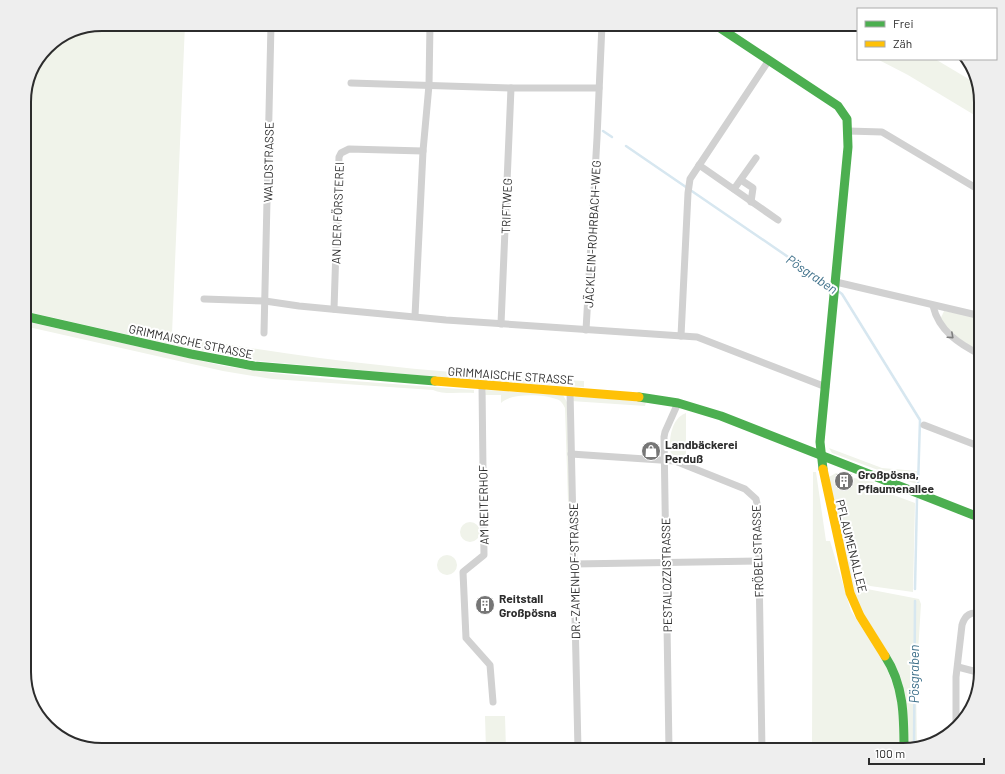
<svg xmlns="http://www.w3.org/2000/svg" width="1005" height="774" viewBox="0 0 1005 774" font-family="Barlow,sans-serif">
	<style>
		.green { fill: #f0f3ea }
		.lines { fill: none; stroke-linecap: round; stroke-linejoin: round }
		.stream { stroke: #d7e7f0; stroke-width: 2.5 }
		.street { stroke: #d1d1d1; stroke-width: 7 }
		.fast { stroke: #4caf50; stroke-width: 9 }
		.slow { stroke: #ffc107; stroke-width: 9 }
		.oneway { stroke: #7e7e7e }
		.labels { text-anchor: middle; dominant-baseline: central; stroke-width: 4; stroke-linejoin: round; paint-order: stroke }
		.street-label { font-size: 12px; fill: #2c2c2c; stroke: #fff }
		.poi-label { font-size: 12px; font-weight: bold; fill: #2c2c2c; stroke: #fff; text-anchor: start }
		.water-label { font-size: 13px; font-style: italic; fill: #3e708a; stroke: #fff }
		.rim { fill: none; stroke: #2c2c2c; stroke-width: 2 }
	</style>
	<rect width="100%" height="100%" fill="#fff"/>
	<g class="green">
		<path d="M102,24H185L172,334C308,361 446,374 584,381V387L474,380L258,361L178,346L24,311V97C27,88 28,75 33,67C51,36 70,30 102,24Z"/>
		<polygon points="877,59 935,59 977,84 981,102 981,119 908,75"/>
		<polygon points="944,311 981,318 981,352 954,336 940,320"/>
		<path d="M24,321L224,366L272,373L340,380L474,390V393C461,392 443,395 433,390L272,379L223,371L24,326Z"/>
		<path d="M486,390L563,395L567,402L576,750L565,408C563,404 561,400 556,399C543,394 510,393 501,403V395H485Z"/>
		<polygon points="575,396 646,402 645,406 571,401"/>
		<path d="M686,413V454L679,458L671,454C668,441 671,418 686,413Z"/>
		<polygon points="829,448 882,468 917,471 916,484 832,453"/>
		<polygon points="813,472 816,472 826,541 830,541 851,611 884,661 898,698 900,750 812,750"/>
		<polygon points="836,473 841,475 841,482 848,483 848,480 854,478 874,482 872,487 915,503 913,592 870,586 865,583 852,533 839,528 829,477"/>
		<circle cx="470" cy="532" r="10"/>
		<path d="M841,534L845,535L847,538C851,554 852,580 867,589L919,599L921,604L916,684L917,747L907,749L906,700L857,605Z"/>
		<circle cx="447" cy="565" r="10"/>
		<polygon points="485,716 505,716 506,750 486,750"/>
	</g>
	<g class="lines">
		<g class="stream">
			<polyline points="603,131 612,137"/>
			<polyline points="626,146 832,287"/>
			<polyline points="838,291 842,294 920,420 918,486"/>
			<polyline points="915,589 917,499"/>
			<polyline points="914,747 915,601"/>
		</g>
		<g class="street">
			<polyline points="351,83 511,88 599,88"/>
			<polyline points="848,131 882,132 981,191"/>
			<polyline points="699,165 778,220"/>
			<polyline points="741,180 753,188 751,202"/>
			<polyline points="734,189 756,158"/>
			<polyline points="836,282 981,316"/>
			<polyline points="204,299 265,301 299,306 446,320 697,337 826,387"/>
			<path d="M933,306C939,331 959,344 981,355"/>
			<polyline points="334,309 339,157 341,153 349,149 423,151"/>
			<polyline points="415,316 423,151 429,85 430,24"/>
			<polyline points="501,324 511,88"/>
			<polyline points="586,330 597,138 602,24"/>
			<polyline points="264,333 271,24"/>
			<polyline points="681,336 688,193 690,179 769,60"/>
			<polyline points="482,385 484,555 463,572 466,638 490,665 493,702"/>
			<polyline points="570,391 578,750"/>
			<polyline points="924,425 981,447"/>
			<polyline points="571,454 675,461 745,489 756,499 758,508 762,750"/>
			<polyline points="574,564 758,561"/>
			<polyline points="958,667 981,673"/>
			<path d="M956,727V677L962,625C965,615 971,611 981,614"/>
			<polyline points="669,750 664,437 665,432 678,403"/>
		</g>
		<g class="fast">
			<polyline points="714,24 838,106 847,119 848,147 820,442 823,469"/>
			<polyline points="24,316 191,354 254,366 435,381"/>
			<polyline points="639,397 678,403 721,416 981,518"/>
			<path d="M885,656C904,685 904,717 904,750"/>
		</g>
		<g class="slow">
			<polyline points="435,381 639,397"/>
			<polyline points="823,469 850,593 860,616 885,656"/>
		</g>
	</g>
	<defs><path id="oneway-chevron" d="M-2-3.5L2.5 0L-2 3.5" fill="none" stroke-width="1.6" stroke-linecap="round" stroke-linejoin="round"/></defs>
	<use class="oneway" href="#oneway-chevron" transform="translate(951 336) rotate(42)"/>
	<defs>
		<symbol id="shop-disc" viewBox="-11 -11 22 22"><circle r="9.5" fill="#767676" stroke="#fff"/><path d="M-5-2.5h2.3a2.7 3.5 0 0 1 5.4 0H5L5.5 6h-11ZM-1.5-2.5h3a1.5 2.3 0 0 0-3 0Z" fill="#fff"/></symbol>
		<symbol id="building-disc" viewBox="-11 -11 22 22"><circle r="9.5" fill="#767676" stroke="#fff"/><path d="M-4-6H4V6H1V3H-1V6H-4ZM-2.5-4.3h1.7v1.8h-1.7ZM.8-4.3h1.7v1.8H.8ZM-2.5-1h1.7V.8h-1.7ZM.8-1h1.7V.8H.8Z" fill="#fff"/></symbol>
	</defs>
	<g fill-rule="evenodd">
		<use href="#shop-disc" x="640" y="440" width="22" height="22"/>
		<use href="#building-disc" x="833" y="470" width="22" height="22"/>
		<use href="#building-disc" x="474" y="594" width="22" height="22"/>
	</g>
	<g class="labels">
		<g class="street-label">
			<text transform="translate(268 162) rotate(-89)">WALDSTRASSE</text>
			<text transform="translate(506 206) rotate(-88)">TRIFTWEG</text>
			<text transform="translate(337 213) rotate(-88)">AN DER FÖRSTEREI</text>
			<text transform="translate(592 234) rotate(-87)">JÄCKLEIN-ROHRBACH-WEG</text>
			<text transform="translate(191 341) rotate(12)">GRIMMAISCHE STRASSE</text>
			<text transform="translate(511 375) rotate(4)">GRIMMAISCHE STRASSE</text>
			<text transform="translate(483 505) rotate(-91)">AM REITERHOF</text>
			<text transform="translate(852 546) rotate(76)">PFLAUMENALLEE</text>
			<text transform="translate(757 551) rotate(-92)">FRÖBELSTRASSE</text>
			<text transform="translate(574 571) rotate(-91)">DR.-ZAMENHOF-STRASSE</text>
			<text transform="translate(666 575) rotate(-91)">PESTALOZZISTRASSE</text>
		</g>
		<g class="poi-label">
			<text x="665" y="444">Landbäckerei<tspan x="665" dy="14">Perduß</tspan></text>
			<text x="858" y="474">Großpösna,<tspan x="858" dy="14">Pflaumenallee</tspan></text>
			<text x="499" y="598">Reitstall<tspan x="499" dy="14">Großpösna</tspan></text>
		</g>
		<g class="water-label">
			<text transform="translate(812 274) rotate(34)">Pösgraben</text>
			<text transform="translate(914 674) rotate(-90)">Pösgraben</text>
		</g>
	</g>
	<path d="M0 0H1005V774H0ZM102 31H903A71 71 0 0 1 974 102V672A71 71 0 0 1 903 743H102A71 71 0 0 1 31 672V102A71 71 0 0 1 102 31Z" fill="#eee" fill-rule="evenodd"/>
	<path class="rim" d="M102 31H903A71 71 0 0 1 974 102V672A71 71 0 0 1 903 743H102A71 71 0 0 1 31 672V102A71 71 0 0 1 102 31Z"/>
	<rect x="857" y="8" width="140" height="52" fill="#ffffff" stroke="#ababab"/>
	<rect x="865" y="21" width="20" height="6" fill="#4caf50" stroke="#ababab"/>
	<text x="893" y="28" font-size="12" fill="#2c2c2c">Frei</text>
	<rect x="865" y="41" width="20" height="6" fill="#ffc107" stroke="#ababab"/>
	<text x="893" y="48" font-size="12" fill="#2c2c2c">Zäh</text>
	<path d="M869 758v6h115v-6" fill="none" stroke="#2c2c2c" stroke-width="2"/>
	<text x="875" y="758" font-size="12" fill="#2c2c2c" stroke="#ffffff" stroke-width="3" paint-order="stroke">100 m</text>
</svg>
